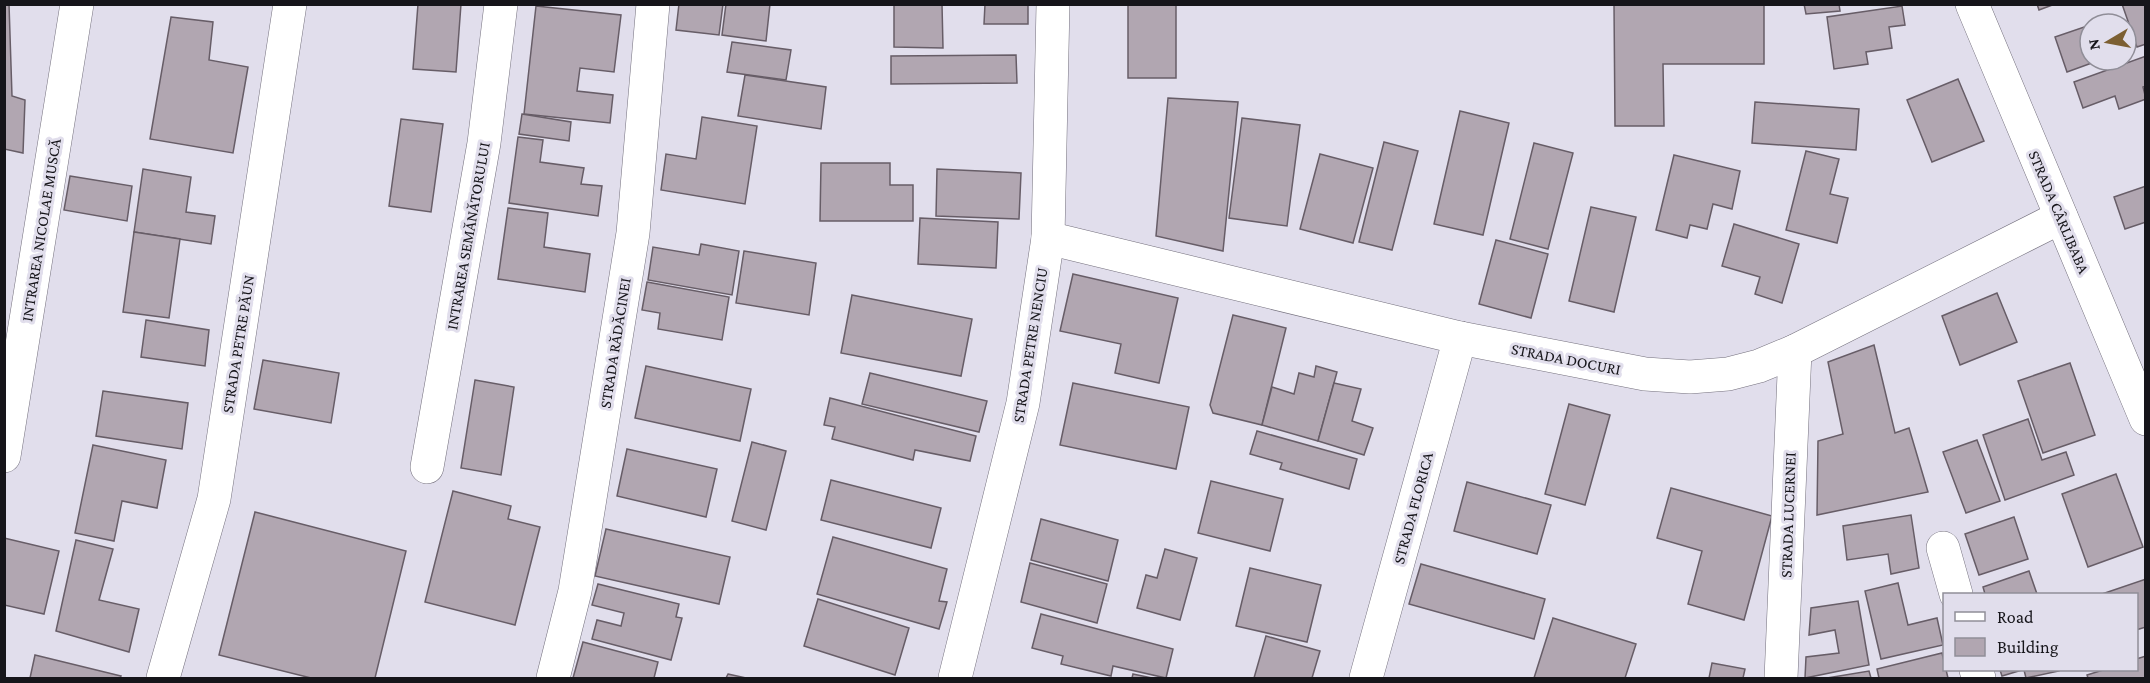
<svg xmlns="http://www.w3.org/2000/svg" width="2150" height="683" viewBox="0 0 2150 683" font-family="'Crimson Pro',serif">
	<style>
		.building { fill: #b1a6b1; stroke: #675d67; stroke-width: 1.5 }
		.lines { fill: none; stroke-linecap: round; stroke-linejoin: round }
		.street-casing { stroke: #74707d; stroke-width: 34 }
		.secondary-casing { stroke: #74707d; stroke-width: 34 }
		.street { stroke: #fff; stroke-width: 33 }
		.secondary { stroke: #fff; stroke-width: 33 }
		.labels { text-anchor: middle; dominant-baseline: central; stroke-width: 6; stroke-linejoin: round; paint-order: stroke }
		.street-label { font-size: 16px; fill: #16151a; stroke: #e1deec }
	</style>
	<rect width="100%" height="100%" fill="#e1deec"/>
	<g class="building">
		<polygon points="4,4 9,4 12,96 25,100 23,153 4,149"/>
		<polygon points="418,4 461,4 456,72 413,69"/>
		<polygon points="679,4 723,4 719,35 676,30"/>
		<polygon points="726,4 770,4 766,41 722,35"/>
		<polygon points="894,4 942,4 943,48 894,47"/>
		<polygon points="985,4 1028,4 1028,24 984,24"/>
		<rect x="1128" y="4" width="48" height="74"/>
		<polygon points="1614,4 1764,4 1764,64 1663,64 1664,126 1615,126"/>
		<polygon points="1804,4 1839,4 1840,11 1806,14"/>
		<polygon points="2037,4 2055,4 2039,10"/>
		<polygon points="2122,4 2146,4 2146,44 2137,47"/>
		<polygon points="536,6 621,15 614,72 580,68 577,91 613,95 610,123 524,114"/>
		<polygon points="1902,6 1905,25 1889,27 1892,48 1866,52 1868,64 1834,69 1827,17"/>
		<polygon points="2114,16 2117,24 2092,24"/>
		<polygon points="171,17 213,22 209,60 248,67 233,153 150,139"/>
		<polygon points="2090,25 2090,60 2100,60 2067,72 2055,37"/>
		<polygon points="732,42 791,50 786,80 727,72"/>
		<polygon points="1016,55 1017,83 891,84 891,56"/>
		<polygon points="2146,56 2146,86 2143,87 2146,99 2119,109 2115,96 2083,108 2074,82"/>
		<polygon points="745,75 826,87 821,129 738,116"/>
		<polygon points="1958,79 1984,141 1932,162 1907,100"/>
		<polygon points="1168,98 1238,102 1223,251 1156,236"/>
		<polygon points="1755,102 1859,109 1856,150 1752,143"/>
		<polygon points="1460,111 1509,123 1483,235 1434,224"/>
		<polygon points="522,114 571,122 569,141 519,134"/>
		<polygon points="702,117 757,126 745,204 661,190 666,154 696,159"/>
		<polygon points="1242,118 1300,125 1287,226 1229,218"/>
		<polygon points="401,119 443,124 431,212 389,206"/>
		<polygon points="518,137 543,140 540,162 584,168 581,184 602,186 598,216 509,203"/>
		<polygon points="1384,142 1418,151 1392,250 1359,242"/>
		<polygon points="1534,143 1573,153 1548,249 1510,239"/>
		<polygon points="1806,151 1839,159 1830,194 1848,198 1837,243 1786,230"/>
		<polygon points="1320,154 1373,168 1353,243 1300,229"/>
		<polygon points="1674,155 1740,171 1732,209 1713,204 1707,229 1690,225 1687,238 1656,230"/>
		<polygon points="821,163 890,163 890,185 913,185 913,221 820,221"/>
		<polygon points="143,169 191,177 186,212 215,216 211,244 134,232"/>
		<polygon points="937,169 1021,173 1019,219 936,216"/>
		<polygon points="70,176 132,186 127,221 64,210"/>
		<polygon points="2146,186 2146,222 2125,229 2114,197"/>
		<polygon points="1591,207 1636,217 1614,312 1569,301"/>
		<polygon points="508,208 548,213 544,247 590,254 585,292 498,279"/>
		<polygon points="920,218 998,222 996,268 918,264"/>
		<polygon points="1734,224 1799,244 1782,303 1755,294 1760,277 1722,266"/>
		<polygon points="134,232 180,239 169,318 123,312"/>
		<polygon points="1496,240 1548,254 1531,318 1479,304"/>
		<polygon points="701,244 739,251 732,295 648,280 653,247 699,255"/>
		<polygon points="744,251 816,263 809,315 736,303"/>
		<polygon points="1073,274 1178,298 1159,383 1115,373 1121,344 1060,331"/>
		<polygon points="647,282 729,297 722,340 658,329 660,313 642,310"/>
		<polygon points="1997,293 2017,342 1960,365 1942,316"/>
		<polygon points="852,295 972,319 961,376 841,353"/>
		<polygon points="1233,315 1286,328 1262,425 1213,413 1210,405"/>
		<polygon points="146,320 209,330 205,366 141,357"/>
		<polygon points="1874,345 1895,433 1909,428 1928,492 1817,515 1818,441 1843,434 1828,362"/>
		<polygon points="263,360 339,373 331,423 254,409"/>
		<polygon points="2070,363 2095,435 2043,453 2018,381"/>
		<polygon points="646,366 751,389 740,441 635,418"/>
		<polygon points="1316,366 1337,372 1318,441 1262,425 1272,387 1294,394 1299,373 1314,377"/>
		<polygon points="870,373 987,401 979,432 862,404"/>
		<polygon points="475,380 514,387 501,475 461,468"/>
		<polygon points="1073,383 1189,407 1176,469 1060,445"/>
		<polygon points="1334,383 1361,389 1352,421 1373,428 1364,455 1318,441"/>
		<polygon points="103,391 188,403 182,449 96,436"/>
		<polygon points="830,398 976,436 970,461 915,450 913,460 832,439 835,427 824,425"/>
		<polygon points="1569,404 1610,415 1585,505 1545,494"/>
		<polygon points="2028,419 2042,460 2066,452 2074,475 2005,500 1983,435"/>
		<polygon points="1257,431 1357,459 1349,489 1280,469 1282,463 1250,454"/>
		<polygon points="1977,440 2000,501 1966,513 1943,452"/>
		<polygon points="752,442 786,451 766,530 732,521"/>
		<polygon points="93,445 166,460 157,508 122,501 114,541 75,533"/>
		<polygon points="627,449 717,469 706,517 617,496"/>
		<polygon points="2116,474 2143,547 2088,567 2062,494"/>
		<polygon points="831,480 941,508 931,548 821,520"/>
		<polygon points="1211,481 1283,499 1270,551 1198,533"/>
		<polygon points="1467,482 1551,505 1537,554 1454,531"/>
		<polygon points="1671,488 1772,516 1744,620 1688,604 1702,551 1657,538"/>
		<polygon points="453,491 511,506 508,519 540,527 515,625 425,602"/>
		<polygon points="255,512 406,551 375,678 311,678 219,655"/>
		<polygon points="1911,515 1919,568 1891,574 1888,554 1847,560 1843,526"/>
		<polygon points="2014,517 2028,559 1979,575 1965,534"/>
		<polygon points="1041,519 1118,540 1108,581 1031,560"/>
		<polygon points="606,529 730,557 719,604 595,576"/>
		<polygon points="833,537 947,569 939,601 947,602 939,629 817,594"/>
		<polygon points="4,538 59,551 44,614 4,605"/>
		<polygon points="76,540 113,549 99,600 139,609 129,652 56,631"/>
		<polygon points="1165,549 1197,558 1180,620 1137,608 1146,575 1157,578"/>
		<polygon points="1030,563 1107,584 1097,623 1021,602"/>
		<polygon points="1421,564 1545,599 1534,639 1409,604"/>
		<polygon points="1250,568 1321,585 1307,642 1236,626"/>
		<polygon points="2029,571 2037,594 1985,594 1983,587"/>
		<polygon points="2146,579 2146,627 2136,630 2136,594 2102,594"/>
		<polygon points="1898,583 1908,625 1937,618 1943,645 1881,659 1865,591"/>
		<polygon points="598,584 679,604 676,617 682,618 671,660 592,639 597,620 621,626 624,613 592,605"/>
		<polygon points="818,599 909,628 895,675 804,646"/>
		<polygon points="1858,601 1869,665 1805,678 1806,657 1839,653 1835,630 1809,635 1811,608"/>
		<polygon points="1041,614 1173,649 1166,678 1113,666 1111,676 1061,664 1063,656 1032,648"/>
		<polygon points="1553,618 1636,644 1625,678 1534,678"/>
		<polygon points="1266,636 1320,651 1312,678 1254,678"/>
		<polygon points="583,642 658,662 654,678 573,678"/>
		<polygon points="1942,653 1948,678 1879,678 1877,669"/>
		<polygon points="35,655 121,676 120,678 30,678"/>
		<polygon points="2146,656 2146,678 2088,678 2087,675 2103,670 2136,670 2136,659"/>
		<polygon points="1712,663 1745,669 1743,678 1709,678"/>
		<polygon points="2000,670 2022,670 2002,676"/>
		<polygon points="2024,670 2059,670 2059,671 2026,678"/>
		<polygon points="1869,671 1871,678 1827,678"/>
		<polygon points="728,674 746,678 726,678"/>
		<polygon points="1133,674 1152,678 1132,678"/>
	</g>
	<g class="lines">
		<defs>
			<g id="street">
				<polyline points="1048,238 1460,338 1645,374 1690,377 1728,374 1759,366 1795,351 2061,217"/>
				<polyline points="4,456 77,4"/>
				<polyline points="427,467 484,143 501,4"/>
				<polyline points="1943,548 1956,594"/>
				<polyline points="1976,670 1979,678"/>
				<polyline points="163,678 214,499 290,4"/>
				<polyline points="553,678 575,591 633,233 653,4"/>
				<polyline points="955,678 1023,403 1048,238 1053,4"/>
				<polyline points="1366,678 1460,338"/>
				<polyline points="1781,678 1795,351"/>
			</g>
			<polyline id="secondary" points="1972,4 2146,419"/>
		</defs>
		<use href="#street" class="street-casing"/>
		<use href="#secondary" class="secondary-casing"/>
		<use href="#street" class="street"/>
		<use href="#secondary" class="secondary"/>
	</g>
	<g class="labels">
		<g class="street-label">
			<text transform="translate(2059 212) rotate(67)">STRADA CÂRLIBABA</text>
			<text transform="translate(41 230) rotate(-81)">INTRAREA NICOLAE MUSCĂ</text>
			<text transform="translate(468 236) rotate(-80)">INTRAREA SEMĂNĂTORULUI</text>
			<text transform="translate(615 343) rotate(-81)">STRADA RĂDĂCINEI</text>
			<text transform="translate(238 344) rotate(-81)">STRADA PETRE PĂUN</text>
			<text transform="translate(1030 345) rotate(-81)">STRADA PETRE NENCIU</text>
			<text transform="translate(1566 359) rotate(11)">STRADA DOCURI</text>
			<text transform="translate(1413 508) rotate(-75)">STRADA FLORICA</text>
			<text transform="translate(1788 515) rotate(-88)">STRADA LUCERNEI</text>
		</g>
	</g>
	<rect width="2150" height="683" fill="none" stroke="#16151a" stroke-width="12"/>
	<rect x="1943" y="593" width="195" height="78" fill="#e1deec" stroke="#908e98" stroke-width="1.5"/>
	<rect x="1955" y="612" width="30" height="9" fill="#ffffff" stroke="#908e98" stroke-width="1.5"/>
	<text x="1997" y="623" font-size="18" fill="#16151a">Road</text>
	<rect x="1955" y="638" width="30" height="18" fill="#b1a6b1" stroke="#908e98" stroke-width="1.5"/>
	<text x="1997" y="653" font-size="18" fill="#16151a">Building</text>
	<g transform="translate(2108 42) rotate(260)"><circle r="28" fill="#e1deec" stroke="#908e98" stroke-width="1.5"/>
	<path d="M0-4.5L10 22L0 15L-10 22Z" fill="#7c5f32"/>
	<text y="-9" font-size="16" font-weight="bold" text-anchor="middle" fill="#16151a">N</text>
	</g>
</svg>
